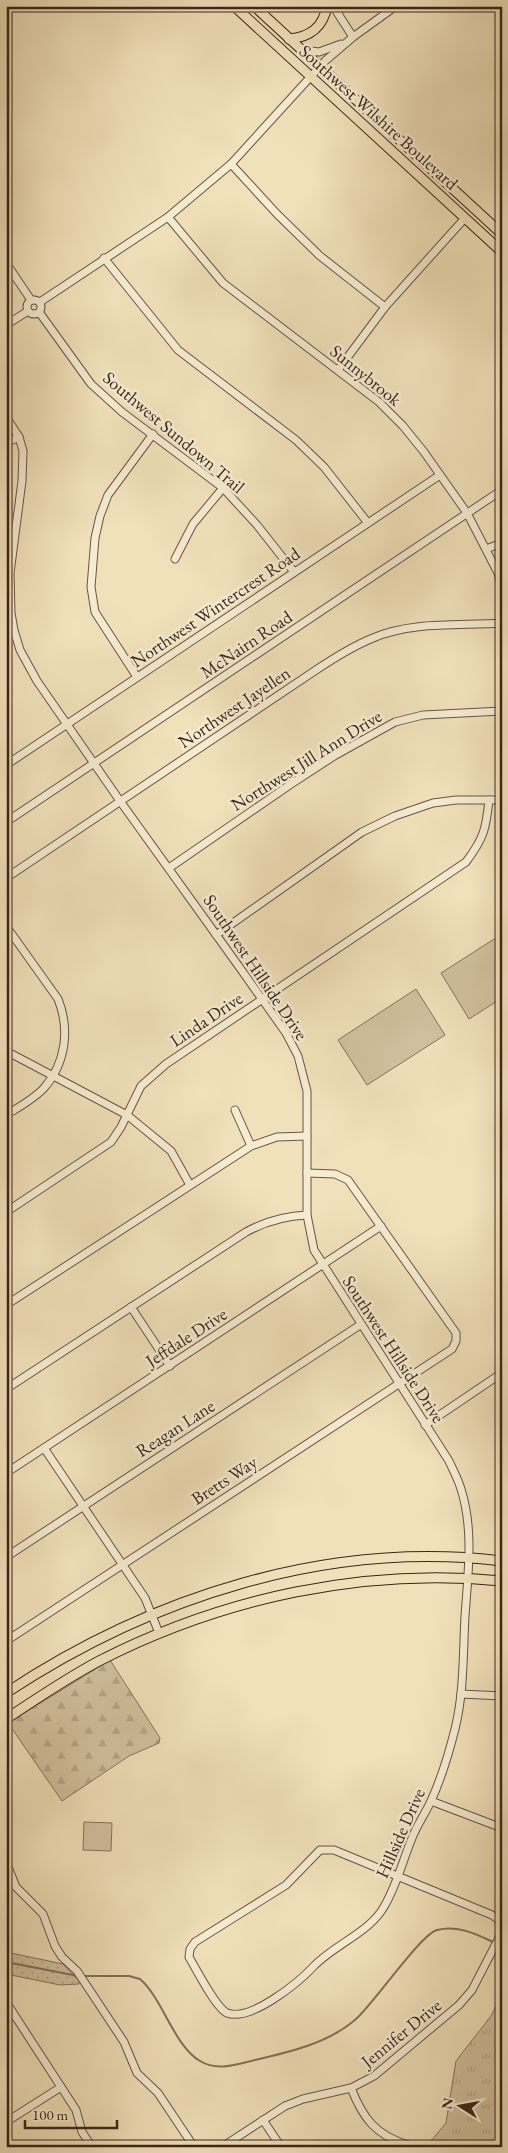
<svg xmlns="http://www.w3.org/2000/svg" width="508" height="2153" viewBox="0 0 508 2153" font-family="'EB Garamond',serif">
	<style>
		.grass { fill: url(#grass-dots); stroke: #87735e }
		.forest { fill: url(#forest-firs); stroke: #87735e }
		.park { fill: url(#park-tufts); stroke: #87735e }
		.pitch { fill: #d2c19f; stroke: #87735e }
		.lines { fill: none; stroke-linecap: round; stroke-linejoin: round }
		.stream { stroke: #836f5a; stroke-width: 2 }
		.minor-casing { stroke: #695444; stroke-width: 9 }
		.major-casing { stroke: #3c251c; stroke-width: 11 }
		.minor { stroke: #f6ecd2; stroke-width: 7 }
		.major { stroke: #f1e1ba; stroke-width: 9 }
		.labels { text-anchor: middle; dominant-baseline: central; stroke-width: 5; stroke-linejoin: round; paint-order: stroke }
		.street-label { font-size: 18px; fill: #3c251c; stroke: #f6ecd2 }
	</style>
	<defs>
		<pattern id="grass-dots" width="8" height="8" patternUnits="userSpaceOnUse" patternTransform="scale(1.25)"><rect width="8" height="8" fill="#d2c19f"/><path d="M2 2h.1M6 6h.1" fill="none" stroke="#b5a688" stroke-width="1.8" stroke-linecap="round"/></pattern>
		<pattern id="forest-firs" width="22" height="20" patternUnits="userSpaceOnUse" patternTransform="scale(1.25)"><rect width="22" height="20" fill="#d2c19f"/><path d="M5 1l3.5 6h-7zM16 11l3.5 6h-7z" fill="#b5a688"/></pattern>
		<pattern id="park-tufts" width="24" height="20" patternUnits="userSpaceOnUse" patternTransform="scale(1.25)"><rect width="24" height="20" fill="#d2c19f"/><path d="M3 7l-1-3M5 7V3M7 7l1-3M15 17l-1-3M17 17v-4M19 17l1-3" fill="none" stroke="#b5a688"/></pattern>
	</defs>
	<rect width="100%" height="100%" fill="#f1e1ba"/>
	<filter id="stains"><feTurbulence type="fractalNoise" baseFrequency=".004" numOctaves="4"/><feColorMatrix values="0 0 0 0 .2 0 0 0 0 .09 0 0 0 0 .02 0 0 0 .5 -.17"/></filter>
	<radialGradient id="worn" r=".72"><stop offset=".6" stop-color="#630" stop-opacity="0"/><stop offset="1" stop-color="#630" stop-opacity=".3"/></radialGradient>
	<polygon class="grass" points="6,1952 63,1964 79,1981 79,1984 60,1985 6,1974"/>
	<polygon class="forest" points="110,1660 160,1738 159,1743 129,1756 62,1801 8,1723"/>
	<polygon class="park" points="502,1994 502,2147 426,2147 446,2123 456,2061 491,2016"/>
	<g class="pitch">
		<polygon points="502,934 502,998 469,1019 441,973"/>
		<polygon points="416,989 445,1035 367,1085 338,1040"/>
		<polygon points="84,1822 112,1823 111,1851 83,1850"/>
	</g>
	<g class="lines">
		<g class="stream">
			<polyline points="6,1962 78,1976"/>
			<path d="M82,1976H129L140,1979C163,1999 174,2046 200,2061C218,2072 237,2064 255,2060C290,2052 329,2043 356,2019C375,2002 420,1935 437,1930C461,1924 481,1937 502,1946"/>
		</g>
		<defs>
			<g id="minor">
				<polyline points="333,6 353,37"/>
				<polyline points="303,50 319,52 341,44"/>
				<polyline points="231,164 277,214 320,256 385,307"/>
				<polyline points="168,217 223,283 379,402 403,426 424,452 467,513 498,573 502,590"/>
				<polyline points="104,258 178,350 296,440 324,467 368,523"/>
				<polyline points="6,263 31,300"/>
				<circle cx="34" cy="307" r="7"/>
				<polyline points="40,302 168,217 231,164 325,61 353,37 396,6"/>
				<polyline points="39,312 91,384 122,412 223,488 257,525 294,572"/>
				<polyline points="6,325 28,311"/>
				<polyline points="338,370 385,307 465,218"/>
				<path d="M6,417L19,437L23,451L22,481L10,573L11,613L14,630L20,650L37,681L120,801L240,968L286,1033L298,1056L307,1091V1215L314,1250L449,1461C453,1470 458,1479 461,1489C474,1530 468,1573 465,1616C463,1654 464,1693 455,1729C449,1753 441,1779 431,1801C425,1814 417,1825 412,1838C403,1860 397,1884 385,1905C371,1932 335,1944 314,1966C299,1982 251,2022 227,2013C216,2008 196,1969 189,1957L190,1949L195,1942L286,1885L320,1850H334L492,1915L500,1921L501,1934L472,1990L459,2005L374,2076L351,2088L303,2099L285,2106L222,2147"/>
				<polyline points="6,443 19,437"/>
				<polyline points="486,549 502,543"/>
				<polyline points="175,559 193,524 223,488"/>
				<polyline points="137,677 95,612 91,587 95,538 100,516 108,495 153,434"/>
				<polyline points="6,765 440,475"/>
				<polyline points="6,822 502,490"/>
				<polyline points="169,868 291,784 334,756 395,722 423,715 502,711"/>
				<path d="M6,878L316,670C334,658 353,646 373,638C412,621 460,626 502,623"/>
				<path d="M6,926L58,999C70,1029 66,1063 44,1088C34,1099 19,1107 6,1115"/>
				<polyline points="216,935 362,832 395,816 433,803 456,800 502,800"/>
				<polyline points="6,1051 127,1115 171,1151 190,1185"/>
				<polyline points="235,1110 251,1146"/>
				<path d="M6,1212L111,1142L121,1127L141,1086L166,1064L466,862C484,838 486,829 489,800"/>
				<polyline points="6,1305 251,1146 277,1137 307,1136"/>
				<polyline points="131,1307 170,1366"/>
				<path d="M6,1389L246,1232C266,1221 284,1216 307,1215"/>
				<polyline points="425,1425 502,1373"/>
				<polyline points="44,1448 145,1598 159,1633"/>
				<polyline points="6,1473 381,1226"/>
				<polyline points="6,1557 360,1325"/>
				<polyline points="6,1641 452,1349 456,1341 456,1333 348,1180 335,1174 307,1173"/>
				<polyline points="461,1694 502,1696"/>
				<polyline points="431,1801 502,1828"/>
				<polyline points="6,1862 16,1887 43,1914 55,1946 62,1957 77,1971 124,2042 137,2073 158,2093 194,2147"/>
				<polyline points="6,2002 76,2110 82,2132 92,2147"/>
				<path d="M351,2088C363,2118 375,2135 408,2145"/>
				<polyline points="263,2120 281,2147"/>
				<polyline points="6,2122 61,2087"/>
			</g>
			<g id="major">
				<polyline points="234,6 502,252"/>
				<polyline points="254,6 502,234"/>
				<path d="M289,39C310,37 323,28 327,6"/>
				<path d="M6,1693C151,1597 327,1540 502,1561"/>
				<path d="M6,1719C36,1699 67,1678 99,1661C222,1598 364,1567 502,1581"/>
			</g>
		</defs>
		<use href="#minor" class="minor-casing"/>
		<use href="#major" class="major-casing"/>
		<use href="#minor" class="minor"/>
		<use href="#major" class="major"/>
	</g>
	<g class="labels">
		<g class="street-label">
			<text transform="translate(379 117) rotate(42)">Southwest Wilshire Boulevard</text>
			<text transform="translate(366 375) rotate(39)">Sunnybrook</text>
			<text transform="translate(174 432) rotate(40)">Southwest Sundown Trail</text>
			<text transform="translate(215 607) rotate(-34)">Northwest Wintercrest Road</text>
			<text transform="translate(246 644) rotate(-34)">McNairn Road</text>
			<text transform="translate(234 707) rotate(-34)">Northwest Jayellen</text>
			<text transform="translate(306 760) rotate(-32)">Northwest Jill Ann Drive</text>
			<text transform="translate(256 967) rotate(56)">Southwest Hillside Drive</text>
			<text transform="translate(206 1019) rotate(-34)">Linda Drive</text>
			<text transform="translate(186 1337) rotate(-33)">Jeffdale Drive</text>
			<text transform="translate(394 1349) rotate(57)">Southwest Hillside Drive</text>
			<text transform="translate(175 1428) rotate(-33)">Reagan Lane</text>
			<text transform="translate(224 1480) rotate(-33)">Bretts Way</text>
			<text transform="translate(400 1833) rotate(-66)">Hillside Drive</text>
			<text transform="translate(401 2033) rotate(-39)">Jennifer Drive</text>
		</g>
	</g>
	<rect width="508" height="2153" fill="none" stroke="#f1e1ba" stroke-width="25"/>
	<rect x="8" y="8" width="493" height="2138" fill="none" stroke="#3c251c" stroke-width="2.5"/>
	<rect x="12" y="12" width="483" height="2128" fill="none" stroke="#3c251c"/>
	<g transform="translate(460 2106) rotate(281)" stroke="#f6ecd2" stroke-width="4" paint-order="stroke">
	<path d="M0-4L9 19L0 12L-9 19Z" fill="#3c251c"/>
	<text y="-8" font-size="14" font-weight="bold" text-anchor="middle" fill="#3c251c">N</text>
	</g>
	<path d="M25 2120v8h92v-8" fill="none" stroke="#3c251c" stroke-width="2.5"/>
	<text x="32" y="2120" font-size="15" fill="#3c251c" stroke="#f6ecd2" stroke-width="4" paint-order="stroke">100 m</text>
	<rect width="100%" height="100%" filter="url(#stains)"/>
	<rect width="100%" height="100%" fill="url(#worn)"/>
</svg>
